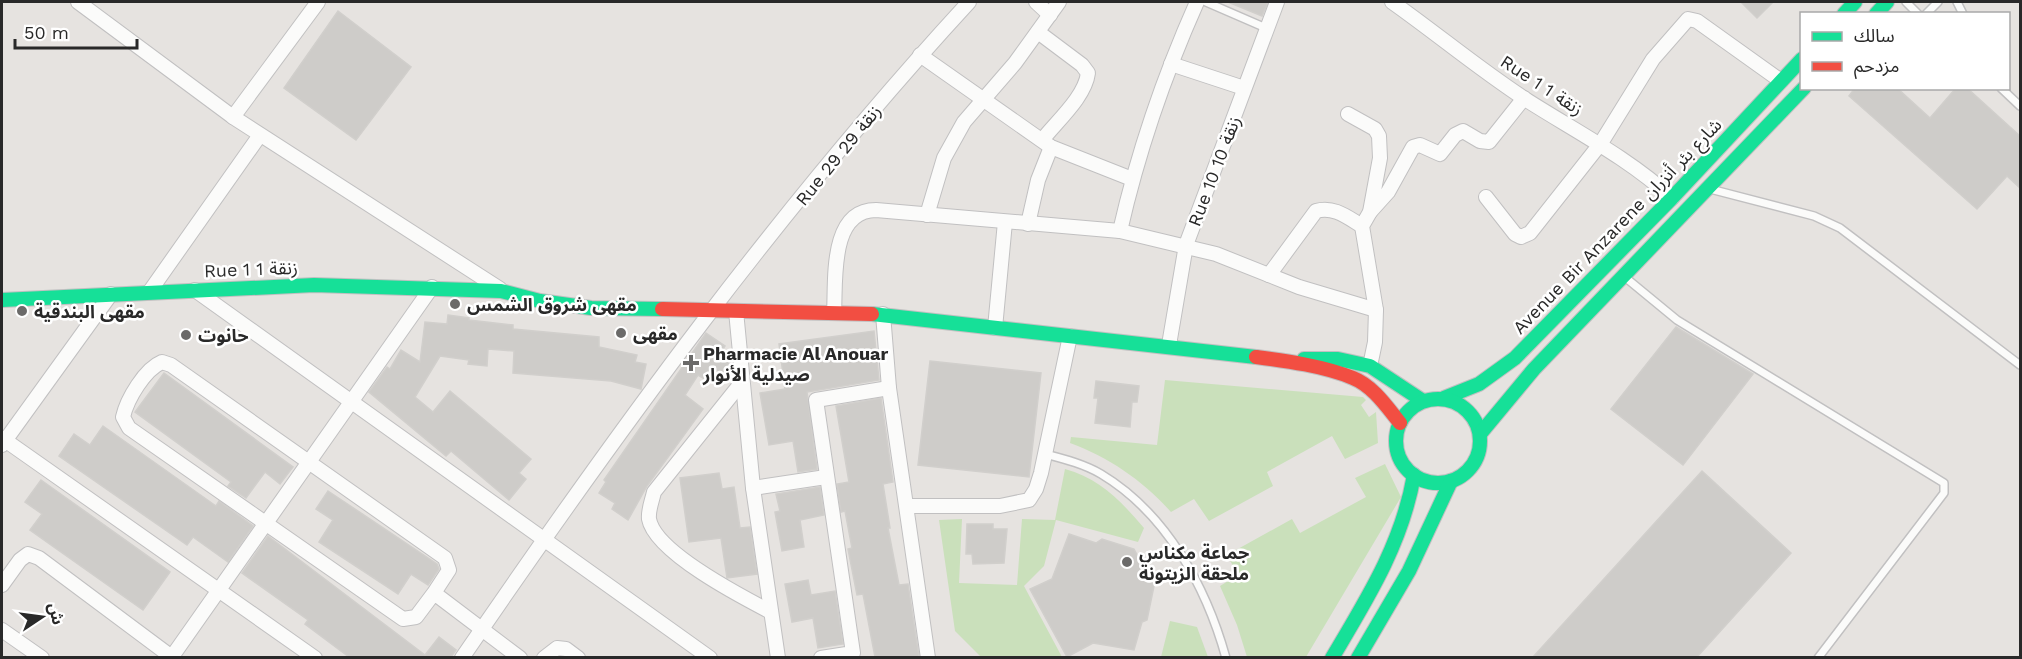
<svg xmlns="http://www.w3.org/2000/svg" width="2022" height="659" viewBox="0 0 2022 659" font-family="'Work Sans','Noto Sans Arabic',sans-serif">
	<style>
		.green { fill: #cae0bb }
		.building { fill: #ceccc9; stroke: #d1cfcc; stroke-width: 1.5 }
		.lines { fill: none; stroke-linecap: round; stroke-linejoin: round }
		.lane-casing { stroke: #c1c0c1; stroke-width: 10 }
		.street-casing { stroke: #c1c0c1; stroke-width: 16 }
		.fast-casing { stroke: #c1c0c1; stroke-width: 16 }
		.jam-casing { stroke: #c1c0c1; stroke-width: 16 }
		.lane { stroke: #fbfbfa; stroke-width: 7 }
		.street { stroke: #fbfbfa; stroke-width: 14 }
		.fast { stroke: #16e098; stroke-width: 14 }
		.jam { stroke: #f24e42; stroke-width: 14 }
		.poi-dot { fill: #6b6a69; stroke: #fff; stroke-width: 2 }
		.labels { text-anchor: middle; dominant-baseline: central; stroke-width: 5; stroke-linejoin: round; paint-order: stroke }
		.street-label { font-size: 18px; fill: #292929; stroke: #fff }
		.poi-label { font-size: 18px; font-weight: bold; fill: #292929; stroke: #fff; text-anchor: start }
	</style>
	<rect width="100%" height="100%" fill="#e6e3e0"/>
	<g class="green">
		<path d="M1165,380L1363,397L1366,400L1361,405L1369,417L1376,412L1378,443L1345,459L1332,436L1267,472L1273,486L1209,521L1194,499L1171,512C1142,480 1110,458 1070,443L1071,437L1157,445Z"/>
		<polygon points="1385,464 1401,497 1306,657 1247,657 1237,625 1220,586 1238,575 1227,555 1292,519 1300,533 1366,497 1355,478"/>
		<path d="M1065,469C1099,478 1121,501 1144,528L1138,542L1056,520L1044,566L1024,586L1062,657H981L955,631L939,520L962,519L959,583L1017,585L1022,519L1055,520Z"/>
		<polygon points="1170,621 1197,627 1208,657 1161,657"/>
	</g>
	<g class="building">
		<polygon points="1228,2 1268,2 1262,16"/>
		<polygon points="1741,2 1773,2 1757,18"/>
		<polygon points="338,11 411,67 356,140 284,88"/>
		<polygon points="1855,88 1897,88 1930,118 1956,88 1967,88 2020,136 2020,188 2007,176 1977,209 1849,96"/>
		<polygon points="448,315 469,318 469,320 513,325 513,329 599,337 599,347 637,355 635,362 646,364 641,389 611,381 513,373 514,351 488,349 487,366 468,364 469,360 440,356 415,397 433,412 450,391 531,459 519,473 526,479 509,500 451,451 446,456 369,392 387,367 390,369 401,350 420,362 425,322 447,324"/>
		<polygon points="1676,327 1753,374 1683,465 1611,409"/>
		<polygon points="874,331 879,380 807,392 817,469 798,472 793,441 769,445 760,393 785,389 779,344"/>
		<polygon points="706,333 725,346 719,355 730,363 720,378 713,374 708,381 698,375 685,395 703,409 647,486 628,520 612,509 615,503 599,493 606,482 604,480"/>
		<polygon points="930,361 1041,373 1029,477 918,465"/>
		<polygon points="164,373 293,467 280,484 265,472 246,498 228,486 231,482 135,412"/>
		<polygon points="1096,381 1139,386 1137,402 1132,402 1130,427 1095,423 1098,398 1094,398"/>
		<polygon points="881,398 893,482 883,484 890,528 888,528 899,585 908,584 919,657 875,657 863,594 857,595 848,549 852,548 845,511 841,512 837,484 849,482 836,406"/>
		<polygon points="103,426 216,506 219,501 253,526 228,562 193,537 187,545 59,456 74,434 90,445"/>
		<polygon points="1702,471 1791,553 1697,657 1533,657"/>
		<polygon points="719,473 722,489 734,487 740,528 750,527 757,574 727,578 721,538 689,542 680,478"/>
		<polygon points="41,480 170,572 143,610 30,530 42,514 25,502"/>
		<polygon points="820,487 824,515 800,520 804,547 782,551 775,512 780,511 776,494"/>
		<polygon points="328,491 437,564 439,569 428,585 411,574 398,594 319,542 333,520 316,509"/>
		<polygon points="967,524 993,524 993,529 1007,529 1004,563 973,564 972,554 966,554"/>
		<polygon points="1069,534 1096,543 1102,539 1134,549 1154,586 1147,620 1142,622 1134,650 1093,643 1067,657 1030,589 1052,579"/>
		<polygon points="268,536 425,655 439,637 456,650 451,657 349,657 305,624 308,620 242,573"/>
		<polygon points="808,580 811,595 835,591 843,644 818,648 813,618 792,622 785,584"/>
	</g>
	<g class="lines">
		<defs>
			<g id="lane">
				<polyline points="1206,2 1266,28"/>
				<polyline points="1906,2 1918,14"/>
				<polyline points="1957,2 1963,14"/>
				<polyline points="1926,14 1938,2"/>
				<polyline points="2001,88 2020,106"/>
				<polyline points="1714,190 1814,216 1840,228 2020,365"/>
				<polyline points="1626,278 1677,320 1944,483 1944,493 1818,658"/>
				<path d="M1045,454C1064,459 1084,464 1101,474C1166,513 1206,586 1226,658"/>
			</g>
			<g id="street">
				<polyline points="78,2 233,117 500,289"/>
				<polyline points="1036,2 1050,15"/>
				<path d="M1392,2C1436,33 1479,69 1525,99C1575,131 1627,157 1672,198"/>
				<path d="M1038,32L1082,65L1088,73C1085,97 1057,121 1043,139"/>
				<polyline points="920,55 1051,147 1132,179"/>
				<polyline points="1171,64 1244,88"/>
				<polyline points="1348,114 1375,129 1379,136 1380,158 1370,212 1362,226 1376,310 1375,342 1370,366"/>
				<polyline points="233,117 318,2"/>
				<polyline points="1486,197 1515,234 1521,237 1530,233 1601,143 1653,59 1688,19 1697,21 1781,81"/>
				<polyline points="1370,212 1388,192 1413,147 1420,145 1440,154 1455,135 1463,131 1480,141 1489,142 1524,98"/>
				<polyline points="927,215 944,158 964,122 1015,63 1059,2"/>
				<polyline points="1028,224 1038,180 1051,147"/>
				<path d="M1120,231C1138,152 1164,76 1197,2"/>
				<path d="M1269,275L1316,211C1334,206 1347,217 1362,226"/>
				<polyline points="195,290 710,658"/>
				<polyline points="150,291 260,135"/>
				<polyline points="736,311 753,488 778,658"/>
				<path d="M834,313C836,281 829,210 876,210L1120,231L1216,254L1299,287L1376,310"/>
				<polyline points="883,314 889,388 928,658"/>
				<polyline points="995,328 1005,222"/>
				<polyline points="1169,345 1186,245 1277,2"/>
				<path d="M742,382L654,492C652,501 648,510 649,519C655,552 742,597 771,612"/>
				<polyline points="2,438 315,658"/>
				<polyline points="2,445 111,294"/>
				<polyline points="753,488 826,477"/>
				<polyline points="907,506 1000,506 1029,500 1036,489 1041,473 1070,336"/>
				<polyline points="2,585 20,560 28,554 39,558 173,658"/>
				<path d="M434,593L416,617L403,619L129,428L123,417C127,399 145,369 162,362L171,365L445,558L449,570L434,593L520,658"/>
				<polyline points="2,630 42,658"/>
				<polyline points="171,658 432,287"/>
				<path d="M462,658C618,430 782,205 969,2"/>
				<polyline points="544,658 557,648 566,649 578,658"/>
				<polyline points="821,658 853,653 816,400 889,388"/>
			</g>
			<g id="fast">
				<polyline points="1844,14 1855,2"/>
				<polyline points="1876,14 1887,2"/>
				<polyline points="2,300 314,285 501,291 540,301 591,308 662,309"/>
				<polyline points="872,314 1256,357"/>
				<polyline points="1304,359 1338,359 1370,366 1423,401"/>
				<polyline points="1444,398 1479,384 1515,358 1672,198 1802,59"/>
				<circle cx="1438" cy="441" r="42"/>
				<polyline points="1480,434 1534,369 1804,88"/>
				<path d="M1332,658C1367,599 1402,544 1414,475"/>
				<polyline points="1358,658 1409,571 1451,481"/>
			</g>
			<g id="jam">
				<polyline points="662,309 872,314"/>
				<path d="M1256,357C1287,361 1324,366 1353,378C1373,386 1387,407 1400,423"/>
			</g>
		</defs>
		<use href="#lane" class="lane-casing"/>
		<use href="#street" class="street-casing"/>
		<use href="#fast" class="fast-casing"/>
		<use href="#jam" class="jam-casing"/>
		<use href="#lane" class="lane"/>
		<use href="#street" class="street"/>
		<use href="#fast" class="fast"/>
		<use href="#jam" class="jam"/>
	</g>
	<g class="poi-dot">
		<circle cx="455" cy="304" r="6"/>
		<circle cx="22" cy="311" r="6"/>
		<circle cx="621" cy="333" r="6"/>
		<circle cx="186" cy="335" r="6"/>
		<path d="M688 354h6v6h6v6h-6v6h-6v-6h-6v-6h6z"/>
		<circle cx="1127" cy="562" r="6"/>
	</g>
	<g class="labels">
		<g class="street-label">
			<text transform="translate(1542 85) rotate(33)">Rue 1 زنقة 1</text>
			<text transform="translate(838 155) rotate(-51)">Rue 29 زنقة 29</text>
			<text transform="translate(1214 171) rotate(-69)">Rue 10 زنقة 10</text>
			<text transform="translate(1617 226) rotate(-46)">Avenue Bir Anzarene شارع بئر أنزران</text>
			<text transform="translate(251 269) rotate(-2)">Rue 1 زنقة 1</text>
		</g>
		<g class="poi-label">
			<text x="467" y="304">مقهى شروق الشمس</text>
			<text x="34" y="311">مقهى البندقية</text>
			<text x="633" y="333">مقهى</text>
			<text x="198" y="335">حانوت</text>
			<text x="703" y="353">Pharmacie Al Anouar<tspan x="703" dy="21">صيدلية الأنوار</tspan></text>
			<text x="1139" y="552">جماعة مكناس<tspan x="1139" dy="21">ملحقة الزيتونة</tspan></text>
		</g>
	</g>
	<rect width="2022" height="659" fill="none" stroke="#292929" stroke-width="6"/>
	<rect x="1800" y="12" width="210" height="78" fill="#ffffff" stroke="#a9a9a9" stroke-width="1.5"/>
	<rect x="1812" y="32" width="30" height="9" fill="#16e098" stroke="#a9a9a9" stroke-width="1.5"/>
	<text x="1854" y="42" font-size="18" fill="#292929">سالك</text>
	<rect x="1812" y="62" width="30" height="9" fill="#f24e42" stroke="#a9a9a9" stroke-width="1.5"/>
	<text x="1854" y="72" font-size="18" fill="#292929">مزدحم</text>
	<g transform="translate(42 617) rotate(77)" stroke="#ffffff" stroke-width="4.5" paint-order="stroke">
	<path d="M0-4.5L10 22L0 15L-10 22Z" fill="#292929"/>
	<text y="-9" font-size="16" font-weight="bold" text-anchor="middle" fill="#292929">ش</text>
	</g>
	<path d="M15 39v9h122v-9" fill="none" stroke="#292929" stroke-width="3"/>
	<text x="24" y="39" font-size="18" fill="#292929" stroke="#ffffff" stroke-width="4.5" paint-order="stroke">50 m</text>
</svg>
